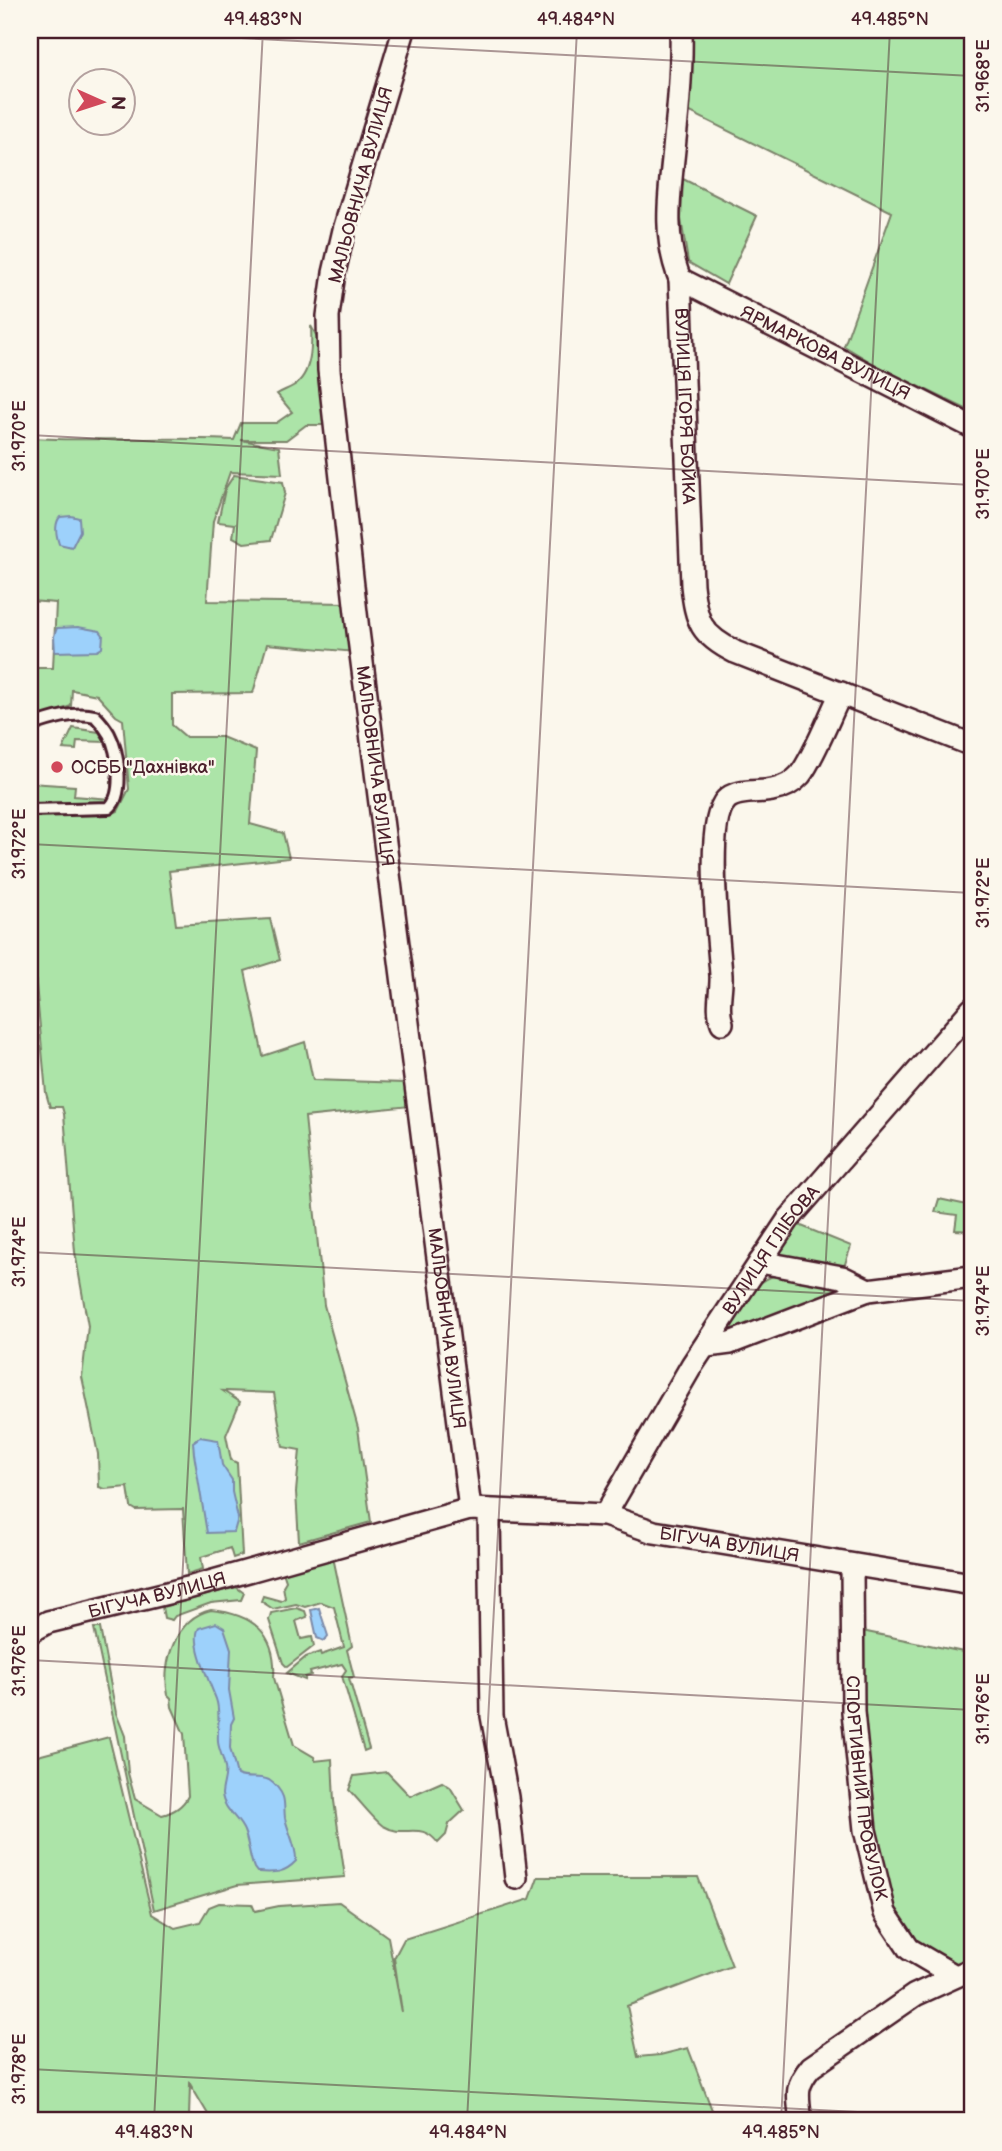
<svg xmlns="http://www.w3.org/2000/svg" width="1002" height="2151" viewBox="0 0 1002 2151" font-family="'Balsamiq Sans',sans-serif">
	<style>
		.green { fill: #ace4a8; stroke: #7b826a; stroke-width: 2 }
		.water { fill: #9dd1fb; stroke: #7c8aa8; stroke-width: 2 }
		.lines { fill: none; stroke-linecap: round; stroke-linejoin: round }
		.service-casing { stroke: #4a1f2b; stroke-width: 16 }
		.minor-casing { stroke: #4a1f2b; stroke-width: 26 }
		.service { stroke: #fbf7ec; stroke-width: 10 }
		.minor { stroke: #fbf7ec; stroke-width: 21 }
		.ticks { fill: none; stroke: #4a1f2b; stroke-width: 2; stroke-opacity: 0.45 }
		.poi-dot { fill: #d1495b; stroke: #fbf7ec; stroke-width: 2.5 }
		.labels { text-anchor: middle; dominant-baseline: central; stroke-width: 5; stroke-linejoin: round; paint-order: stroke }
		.street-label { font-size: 18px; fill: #4a1f2b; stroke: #fbf7ec }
		.poi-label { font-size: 18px; fill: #4a1f2b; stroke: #fbf7ec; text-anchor: start }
		.neatline { fill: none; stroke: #4a1f2b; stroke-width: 2.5 }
		.ticks-label { font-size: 18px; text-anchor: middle; fill: #4a1f2b }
	</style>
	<rect width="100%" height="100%" fill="#fbf7ec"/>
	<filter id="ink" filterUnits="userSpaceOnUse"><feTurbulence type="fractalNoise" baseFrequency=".0143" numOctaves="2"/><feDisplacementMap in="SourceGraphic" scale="14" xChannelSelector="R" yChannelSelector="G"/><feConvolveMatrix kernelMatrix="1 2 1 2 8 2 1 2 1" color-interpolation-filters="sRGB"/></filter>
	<g filter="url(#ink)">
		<g class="green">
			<polygon points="689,30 972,30 972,412 879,367 844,346 892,212 688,111"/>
			<polygon points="683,179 757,216 726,284 688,262 681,219"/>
			<path d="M311,326L321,344L328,409L324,425H306L286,440H241L279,447L282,474L230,472L213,521L207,601L349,603L355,652L267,644L253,693L172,694V725L186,737H222L256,751L250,824L283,833L289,858L169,871L176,925L270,919L280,960L245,971L263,1056L305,1042L313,1080L405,1083L411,1106L305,1117L324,1305L358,1428L371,1522L299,1542L296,1492L300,1450L283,1447L274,1393L223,1391L240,1402L226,1435L231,1460L237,1463L242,1555L233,1558L230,1548L201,1557L203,1569L187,1574L183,1509L136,1510L131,1507L128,1487L105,1489L99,1487L98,1454L82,1377L88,1326L75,1252L64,1114L62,1107H50L46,1093L30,919V814L109,815L118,811L129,789L123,720L116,716L97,695L72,690L71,706L30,721V668H53L56,603L30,601V438C98,442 166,436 234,440L241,423H276L292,412L277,394C282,391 288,389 293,386C312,375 312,345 311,326Z"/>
			<polygon points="234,475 283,482 285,493 271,540 244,543 233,537 235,524 218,522 225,489"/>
			<polygon points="73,728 99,732 105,742 77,741 76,750 63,749"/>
			<polygon points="111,780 118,780 114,800 107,805 30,807 30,783 75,786 74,796 111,799"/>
			<polygon points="939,1199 972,1206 972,1231 955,1230 957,1215 935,1212"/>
			<polygon points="794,1223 851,1246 845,1264 838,1271 781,1256 779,1246"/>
			<path d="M781,1273L835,1285L837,1288L835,1292C799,1304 767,1325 730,1335L725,1331C742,1304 748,1283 781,1273Z"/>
			<polygon points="333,1557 352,1646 347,1650 354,1677 349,1678 369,1749 364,1751 342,1676 346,1670 342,1664 310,1672 311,1675 305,1677 305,1680 287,1673 306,1657 320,1652 321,1655 344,1647 334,1607 321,1602 305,1607 296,1604 273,1609 261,1601 263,1596 281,1601 285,1598 283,1586 286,1581 283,1572"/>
			<polygon points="236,1587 244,1593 241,1600 211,1603 175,1616 172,1620 164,1618 162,1607"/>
			<polygon points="296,1608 305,1611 307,1617 296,1621 301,1639 312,1637 314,1646 287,1667 283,1663 269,1620 271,1613"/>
			<path d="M211,1610C253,1614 277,1633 274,1678L294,1745L314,1757L315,1761L332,1759L334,1801L345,1877L237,1885L154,1910L94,1628H100L116,1713L125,1736L128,1773L135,1799L162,1815C174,1812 183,1806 188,1796L184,1734L172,1707L171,1698L168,1695C161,1663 176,1618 211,1610Z"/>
			<polygon points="862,1631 968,1653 972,1656 972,1958 951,1967 903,1935 881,1882 862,1737"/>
			<polygon points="109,1737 152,1914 175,1928 200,1922 209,1907 219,1903 252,1904 255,1911 279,1906 339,1902 388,1937 402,2012 394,1958 404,1939 530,1899 538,1877 698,1877 732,1966 627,2006 638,2057 660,2055 688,2048 712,2110 707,2121 212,2121 190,2084 189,2118 179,2121 30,2121 30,1758"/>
			<path d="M387,1772L410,1796L442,1782L450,1787L464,1810L449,1824L446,1835L438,1843C420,1820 405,1839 383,1826C374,1820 358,1799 349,1790L354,1776Z"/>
		</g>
		<g class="water">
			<path d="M71,516L79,518L80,531L72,547L59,544C56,535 54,524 60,517Z"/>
			<polygon points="57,628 78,627 100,631 103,635 102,648 97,651 55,652 54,636"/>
			<polygon points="200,1437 218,1440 222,1465 232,1480 232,1492 238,1518 234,1532 207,1533 194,1454 193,1442"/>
			<polygon points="319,1608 328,1636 324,1641 317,1638 311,1610"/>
			<path d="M216,1623L224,1628L231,1649L229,1690L234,1718L231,1724L230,1748L237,1775C248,1780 258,1775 269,1780C275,1784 280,1789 283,1797C285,1803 284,1811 285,1818C288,1832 297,1847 296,1861C284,1874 274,1873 257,1872L254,1868C249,1856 249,1843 244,1831C239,1818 224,1810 222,1795C222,1786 227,1776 225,1768C224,1759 219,1751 218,1742C217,1727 221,1713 216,1699C210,1683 190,1641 199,1628Z"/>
		</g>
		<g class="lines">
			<defs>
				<path id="service" d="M30,726C50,719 74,711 95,716C100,721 105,727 109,734C118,751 125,794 109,808L30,810"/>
				<g id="minor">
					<path id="s1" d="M404,30L344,230L334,273L328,316L329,370L358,631L470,1509"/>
					<path id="s2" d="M681,30C682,66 679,103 675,139C671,186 661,233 680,279L692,585C696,622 701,635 735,652L972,745"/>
					<path id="s3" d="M680,279L972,427"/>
					<path d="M722,1023C716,1008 722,990 721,975C719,942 704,822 726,800C736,789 759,793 772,790C783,788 793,783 800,775C814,757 830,715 841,693"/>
					<polyline points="760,1262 842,1277 868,1290"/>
					<polyline points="707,1346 730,1343 868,1290 972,1277"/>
					<polyline points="489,1510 492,1716 507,1797 516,1878"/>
					<path id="s4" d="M605,1515L692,1365L788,1220L972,1009"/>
					<path id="s5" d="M852,1565L853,1712L865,1830L885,1913L909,1949L955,1976"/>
					<path id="s6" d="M30,1632L48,1622L188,1588L470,1509L605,1515L654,1532L972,1584"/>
					<path d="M801,2121C798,2096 794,2087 811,2067L915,1995L972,1969"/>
				</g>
			</defs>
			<use href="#service" class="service-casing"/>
			<use href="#minor" class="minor-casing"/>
			<use href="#service" class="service"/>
			<use href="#minor" class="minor"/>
		</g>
	</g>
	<path class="ticks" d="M86,30L972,76M30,435L972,485M30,844L972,893M30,1252L972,1301M30,1660L972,1710M30,2069L972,2118M154,2121L263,30M467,2121L577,30M781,2121L890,30"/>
	<circle class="poi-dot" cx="57" cy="767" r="7"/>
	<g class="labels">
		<g class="street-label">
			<text transform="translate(361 185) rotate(-75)">МАЛЬОВНИЧА ВУЛИЦЯ</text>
			<text stroke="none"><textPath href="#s3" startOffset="163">ЯРМАРКОВА ВУЛИЦЯ</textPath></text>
			<text stroke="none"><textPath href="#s2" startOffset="378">ВУЛИЦЯ ІГОРЯ БОЙКА</textPath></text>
			<text stroke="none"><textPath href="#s1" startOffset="749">МАЛЬОВНИЧА ВУЛИЦЯ</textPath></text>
			<text stroke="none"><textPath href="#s4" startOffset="313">ВУЛИЦЯ ГЛІБОВА</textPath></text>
			<text stroke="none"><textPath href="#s1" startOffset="1316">МАЛЬОВНИЧА ВУЛИЦЯ</textPath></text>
			<text stroke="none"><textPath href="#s6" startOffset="721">БІГУЧА ВУЛИЦЯ</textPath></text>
			<text stroke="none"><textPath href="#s6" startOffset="133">БІГУЧА ВУЛИЦЯ</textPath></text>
			<text stroke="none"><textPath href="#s5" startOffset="224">СПОРТИВНИЙ ПРОВУЛОК</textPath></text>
		</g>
		<g class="poi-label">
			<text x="71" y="767">ОСББ "Дахнівка"</text>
		</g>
	</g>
	<rect width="1002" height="2151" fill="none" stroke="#fbf7ec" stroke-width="77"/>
	<g transform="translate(102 102) rotate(93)"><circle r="33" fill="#fbf7ec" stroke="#b4a19f" stroke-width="2"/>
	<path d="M0-5L12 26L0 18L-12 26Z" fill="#d1495b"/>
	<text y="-10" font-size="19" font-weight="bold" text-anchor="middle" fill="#4a1f2b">N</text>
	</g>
	<rect x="38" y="38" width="926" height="2074" class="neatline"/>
	<g class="ticks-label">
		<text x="263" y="25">49.483°N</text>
		<text x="576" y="25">49.484°N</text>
		<text x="890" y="25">49.485°N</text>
		<text transform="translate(983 76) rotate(-90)" y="6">31.968°E</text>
		<text transform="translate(19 436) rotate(-90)" y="6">31.970°E</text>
		<text transform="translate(983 484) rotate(-90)" y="6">31.970°E</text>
		<text transform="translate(19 844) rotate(-90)" y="6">31.972°E</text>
		<text transform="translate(983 893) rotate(-90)" y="6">31.972°E</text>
		<text transform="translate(19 1252) rotate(-90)" y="6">31.974°E</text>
		<text transform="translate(983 1301) rotate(-90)" y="6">31.974°E</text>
		<text transform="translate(19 1661) rotate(-90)" y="6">31.976°E</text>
		<text transform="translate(983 1709) rotate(-90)" y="6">31.976°E</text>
		<text transform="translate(19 2069) rotate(-90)" y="6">31.978°E</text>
		<text x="154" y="2138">49.483°N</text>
		<text x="468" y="2138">49.484°N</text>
		<text x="781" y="2138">49.485°N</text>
	</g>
</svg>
